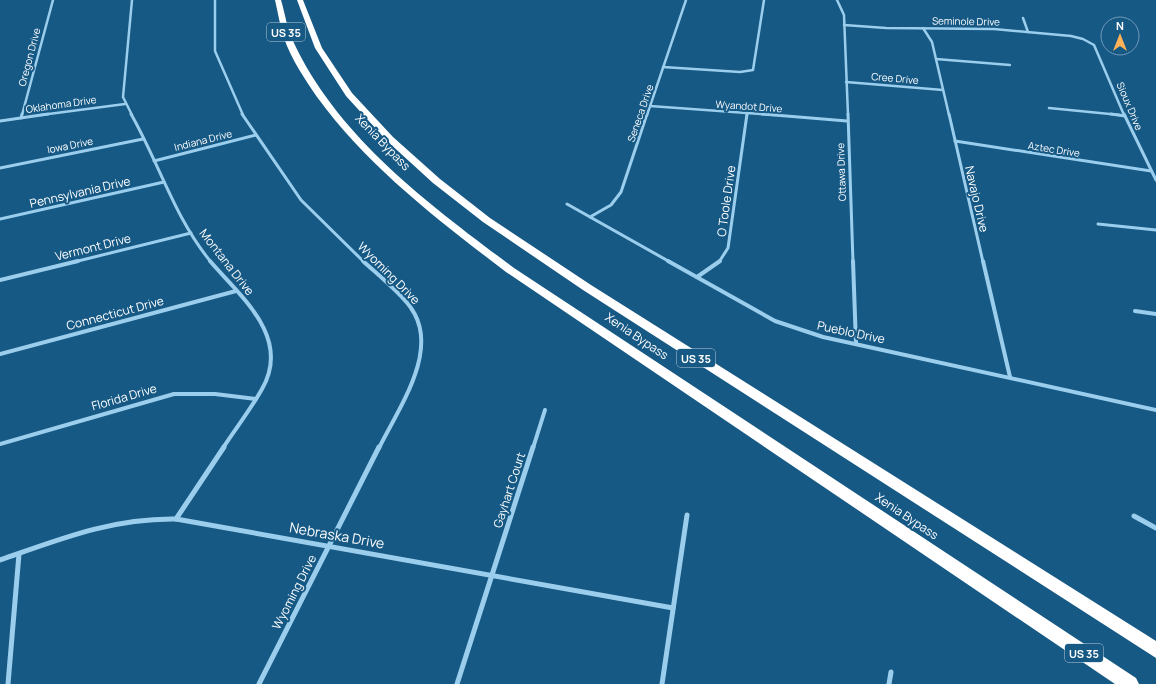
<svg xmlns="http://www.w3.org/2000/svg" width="1156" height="684" viewBox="0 0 1156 684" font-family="Manrope,sans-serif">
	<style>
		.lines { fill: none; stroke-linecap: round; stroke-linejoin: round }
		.street-far3 { stroke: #9bceed; stroke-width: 2.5 }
		.street-far2 { stroke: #9bceed; stroke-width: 3 }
		.street-far1 { stroke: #9bceed; stroke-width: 4 }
		.street { stroke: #9bceed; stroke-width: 5 }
		.highway { fill: #fff; fill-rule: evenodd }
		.labels { text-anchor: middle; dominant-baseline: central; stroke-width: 4; stroke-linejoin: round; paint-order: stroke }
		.far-street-label { font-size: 10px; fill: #fff; stroke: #165985 }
		.shield { fill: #165985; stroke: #b9cdda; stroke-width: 1 }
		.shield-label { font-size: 11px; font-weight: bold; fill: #fff }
		.street-label { font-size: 12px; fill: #fff; stroke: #165985 }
		.near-street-label { font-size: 14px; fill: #fff; stroke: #165985 }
	</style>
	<rect width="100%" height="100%" fill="#165985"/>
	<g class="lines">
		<g class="street-far3">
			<polyline points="215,0 215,51 243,115"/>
			<polyline points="837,0 844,15 848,115"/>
			<polyline points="1023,18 1028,32"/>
			<polyline points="844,25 886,28 994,29 1071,36 1083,39 1094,45 1124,115"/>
			<polyline points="923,28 932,42 949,115"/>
			<polyline points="936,59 1010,65"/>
			<polyline points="663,67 740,72 753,70 764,0"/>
			<polyline points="846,82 943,90"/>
			<polyline points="650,106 775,115"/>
			<polyline points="1049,108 1120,115"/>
			<polyline points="22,115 53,0"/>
			<polyline points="41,115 125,104"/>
			<polyline points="132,115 123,97 132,0"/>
			<polyline points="647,115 686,0"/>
			<polyline points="747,115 747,114"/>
		</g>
		<g class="street-far2">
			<path d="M131,114C159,163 175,219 211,262"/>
			<polyline points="242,114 301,200 364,262"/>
			<polyline points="762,114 847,121"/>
			<polyline points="848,114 853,262"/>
			<polyline points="949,114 983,262"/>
			<polyline points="1111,114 1125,116"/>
			<polyline points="1124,114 1156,180"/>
			<polyline points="21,118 22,114"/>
			<polyline points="0,121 48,114"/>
			<polyline points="955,141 1151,171"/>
			<polyline points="154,161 256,135"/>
			<polyline points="0,168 143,139"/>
			<polyline points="567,204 670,262"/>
			<polyline points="590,217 611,205 621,192 647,114"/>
			<polyline points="0,219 164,182"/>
			<polyline points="1098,224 1156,230"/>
			<polyline points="74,262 191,233"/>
			<polyline points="719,262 728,248 747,114"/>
		</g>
		<g class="street-far1">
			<path d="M210,261C240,296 292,337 262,389C251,409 236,428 223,448"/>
			<path d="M363,261C377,274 401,293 411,308C441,350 398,409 379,448"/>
			<polyline points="668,261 775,321 823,337 1156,410"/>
			<polyline points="853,261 856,344"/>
			<polyline points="983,261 1010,377"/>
			<polyline points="697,277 720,261"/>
			<polyline points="0,280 78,261"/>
			<polyline points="1135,311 1156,314"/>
			<polyline points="0,354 236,291"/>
			<polyline points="0,444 174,394 215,394 256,399"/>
			<polyline points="533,448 545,410"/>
		</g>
		<g class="street">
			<polyline points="1134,516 1156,528"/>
			<polyline points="176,519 224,447"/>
			<path d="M0,560C60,539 112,518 176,519L673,608"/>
			<polyline points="8,684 19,554"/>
			<polyline points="259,684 379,447"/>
			<polyline points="457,684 533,447"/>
			<polyline points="662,684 687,515"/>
			<polyline points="889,684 891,672"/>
		</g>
		<g class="highway">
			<path d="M275,0H281C285,13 287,29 293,41C338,138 430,205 514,268L1136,678L1139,684H1115L506,272C438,220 368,167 317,97C305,79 291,59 284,38C280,26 278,13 275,0Z"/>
			<polygon points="297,0 303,0 322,48 352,93 393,137 440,179 490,218 591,285 1156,641 1156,658 583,290 483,222 433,183 387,141 346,96 315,48"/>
		</g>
	</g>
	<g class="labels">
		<g class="far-street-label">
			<text transform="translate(966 21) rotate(1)">Seminole Drive</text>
			<text transform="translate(29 57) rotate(-75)">Oregon Drive</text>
			<text transform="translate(895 78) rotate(5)">Cree Drive</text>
			<text transform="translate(61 104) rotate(-8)">Oklahoma Drive</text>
			<text transform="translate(749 106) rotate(4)">Wyandot Drive</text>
			<text transform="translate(1130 106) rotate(67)">Sioux Drive</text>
			<text transform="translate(640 113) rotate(-71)">Seneca Drive</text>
			<text transform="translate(203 140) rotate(-14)">Indiana Drive</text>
			<text transform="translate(70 145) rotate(-11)">Iowa Drive</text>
			<text transform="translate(1054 149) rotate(9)">Aztec Drive</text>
			<text transform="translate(841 172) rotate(-92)">Ottawa Drive</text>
		</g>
		<g class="shield">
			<rect x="267" y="23" width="38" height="18" rx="3"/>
			<rect x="677" y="349" width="38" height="18" rx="3"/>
			<rect x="1065" y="644" width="38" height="18" rx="3"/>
		</g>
		<g class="shield-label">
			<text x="286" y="32">US 35</text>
			<text x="696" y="358">US 35</text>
			<text x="1084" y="653">US 35</text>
		</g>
		<g class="street-label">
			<text transform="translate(383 142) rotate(46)">Xenia Bypass</text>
			<text transform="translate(80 192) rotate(-13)">Pennsylvania Drive</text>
			<text transform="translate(977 199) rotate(77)">Navajo Drive</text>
			<text transform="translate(726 201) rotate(-82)">O Toole Drive</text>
			<text transform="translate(93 247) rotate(-14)">Vermont Drive</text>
			<text transform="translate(227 262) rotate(52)">Montana Drive</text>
			<text transform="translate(389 273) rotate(45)">Wyoming Drive</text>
			<text transform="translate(115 313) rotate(-15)">Connecticut Drive</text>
			<text transform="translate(851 332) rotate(12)">Pueblo Drive</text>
			<text transform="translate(637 336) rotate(34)">Xenia Bypass</text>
			<text transform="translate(124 397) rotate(-16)">Florida Drive</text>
			<text transform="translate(509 490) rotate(-72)">Gayhart Court</text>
			<text transform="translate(907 516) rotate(34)">Xenia Bypass</text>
			<text transform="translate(294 592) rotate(-63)">Wyoming Drive</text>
		</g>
		<g class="near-street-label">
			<text transform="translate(337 535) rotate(10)">Nebraska Drive</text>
		</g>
	</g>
	<g transform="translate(1120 36)"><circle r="19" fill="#165985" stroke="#739bb6"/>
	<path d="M0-3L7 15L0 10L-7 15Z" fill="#ffb257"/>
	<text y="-6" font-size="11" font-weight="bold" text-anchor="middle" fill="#ffffff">N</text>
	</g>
</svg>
